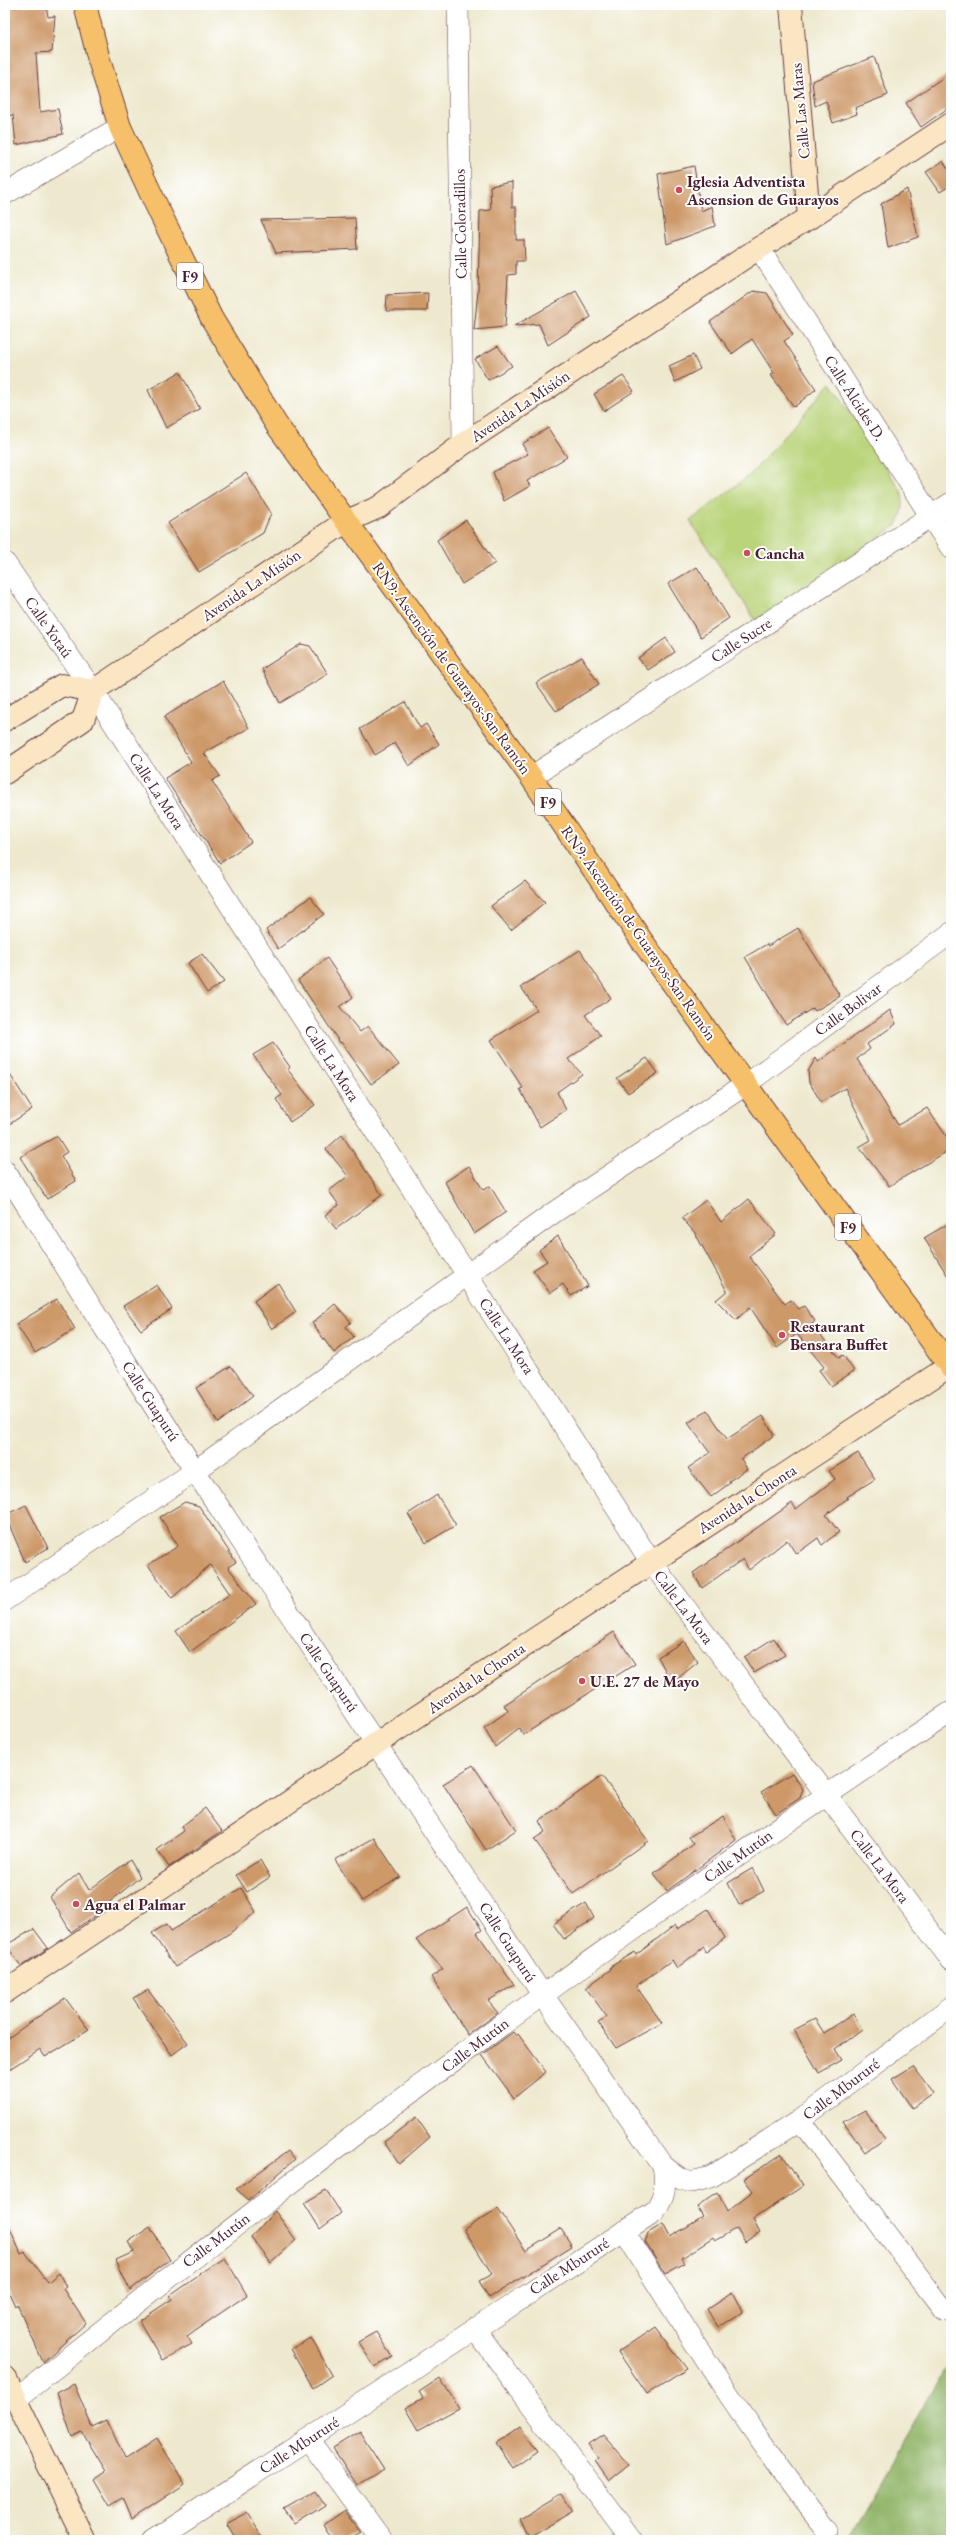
<svg xmlns="http://www.w3.org/2000/svg" width="956" height="2545" viewBox="0 0 956 2545" font-family="'EB Garamond',serif">
	<style>
		.green { fill: #bad47a; stroke: #827a52 }
		.forest { fill: #93b66a; stroke: #6e6a4a }
		.building { fill: #cd9969 }
		.lines { fill: none; stroke-linecap: round; stroke-linejoin: round }
		.street-casing { stroke: #633d43; stroke-width: 22 }
		.secondary-casing { stroke: #633d43; stroke-width: 24 }
		.highway-casing { stroke: #633d43; stroke-width: 24 }
		.street { stroke: #fff; stroke-width: 21 }
		.secondary { stroke: #fbe6c4; stroke-width: 22 }
		.highway { stroke: #f6c06b; stroke-width: 22 }
		.poi-dot { fill: #d1495b; stroke: #fff; stroke-width: 1.5 }
		.labels { text-anchor: middle; dominant-baseline: central; stroke-width: 4; stroke-linejoin: round; paint-order: stroke }
		.shield { fill: #fff; stroke: #80626b; stroke-width: 1 }
		.shield-label { font-size: 15px; font-weight: bold; fill: #4a1f2b }
		.street-label { font-size: 16px; fill: #4a1f2b; stroke: #fff }
		.poi-label { font-size: 16px; font-weight: bold; fill: #4a1f2b; stroke: #fff; text-anchor: start }
	</style>
	<rect width="100%" height="100%" fill="#fff"/>
	<filter id="ink" filterUnits="userSpaceOnUse"><feTurbulence type="fractalNoise" baseFrequency=".025" numOctaves="2"/><feDisplacementMap in="SourceGraphic" scale="8" xChannelSelector="R" yChannelSelector="G"/><feConvolveMatrix kernelMatrix="1 2 1 2 8 2 1 2 1" color-interpolation-filters="sRGB"/></filter>
	<filter id="wash" filterUnits="userSpaceOnUse"><feTurbulence type="fractalNoise" baseFrequency=".012" numOctaves="4" result="noise"/><feDisplacementMap in="SourceGraphic" scale="16" xChannelSelector="R" yChannelSelector="G"/><feGaussianBlur stdDeviation="0.9" result="paint"/><feColorMatrix in="noise" values="0 0 0 0 0 0 0 0 0 0 0 0 0 0 0 0 0 1.4 0 .05"/><feComposite in="paint" operator="in"/></filter>
	<g filter="url(#wash)">
		<rect width="100%" height="100%" fill="#eee9ce"/>
		<path class="green" d="M831,383L901,491C905,505 903,512 897,525L756,621L690,521L751,474Z"/>
		<polygon class="forest" points="951,2359 951,2540 845,2540"/>
		<g id="blocks">
			<g class="building">
				<polygon points="5,5 46,5 48,17 55,16 52,52 36,53 40,112 58,109 63,134 16,145 13,115 5,116"/>
				<polygon points="874,57 888,95 855,108 857,114 833,123 826,101 815,106 812,81"/>
				<polygon points="951,72 951,106 921,127 906,103"/>
				<polygon points="943,161 951,173 951,185 940,192 926,172"/>
				<polygon points="694,166 701,211 712,206 715,226 667,244 658,174"/>
				<polygon points="512,182 512,207 516,207 516,240 524,240 525,261 516,261 516,274 508,275 505,327 474,330 478,291 480,211 491,210 490,186"/>
				<polygon points="907,189 918,237 888,248 881,204"/>
				<polygon points="355,218 357,249 276,253 261,220"/>
				<polygon points="576,291 591,317 548,345 539,324 514,326"/>
				<polygon points="753,291 767,293 793,335 784,341 816,389 794,407 771,375 774,373 752,339 732,354 710,322"/>
				<polygon points="428,293 427,311 386,311 387,295"/>
				<polygon points="498,346 512,366 488,380 475,359"/>
				<polygon points="693,355 700,369 675,382 669,366"/>
				<polygon points="180,372 200,409 166,428 148,390"/>
				<polygon points="623,376 634,391 604,411 594,394"/>
				<polygon points="548,428 567,457 527,481 530,486 504,501 493,472 528,454 522,444"/>
				<polygon points="246,473 271,513 263,533 199,572 168,523"/>
				<polygon points="466,520 495,563 462,584 437,540"/>
				<polygon points="697,567 729,618 701,637 668,584"/>
				<polygon points="666,638 675,652 648,670 638,658"/>
				<polygon points="301,644 310,646 328,674 280,703 262,669"/>
				<polygon points="582,657 599,684 556,711 536,683"/>
				<polygon points="223,681 249,728 204,753 220,776 212,781 251,842 220,863 165,778 191,762 164,717"/>
				<polygon points="405,702 420,728 426,724 439,744 409,766 395,743 375,755 360,729"/>
				<polygon points="525,881 545,902 511,930 491,906"/>
				<polygon points="310,897 324,914 278,949 266,930"/>
				<polygon points="798,928 840,996 815,1011 813,1008 786,1025 745,957 767,944 768,946"/>
				<polygon points="580,950 611,998 585,1015 601,1036 568,1059 582,1074 557,1092 566,1110 540,1127 520,1089 523,1088 491,1040 537,1010 521,987"/>
				<polygon points="202,954 224,982 207,993 188,963"/>
				<polygon points="327,958 353,997 340,1007 360,1032 368,1026 399,1065 371,1084 341,1042 340,1043 298,980"/>
				<polygon points="890,1010 896,1024 867,1044 870,1049 857,1059 898,1125 927,1108 951,1143 951,1149 889,1186 859,1147 871,1140 845,1088 821,1102 809,1082 808,1071 816,1058 818,1062"/>
				<polygon points="273,1043 290,1067 288,1070 315,1105 290,1122 276,1099 282,1095 253,1055"/>
				<polygon points="647,1058 658,1073 628,1093 617,1078"/>
				<polygon points="5,1067 32,1109 5,1127"/>
				<polygon points="342,1135 382,1195 336,1229 325,1215 339,1205 329,1191 348,1176 326,1149"/>
				<polygon points="57,1136 67,1152 61,1156 76,1181 47,1199 20,1157"/>
				<polygon points="469,1166 483,1190 490,1186 506,1212 474,1234 445,1182"/>
				<polygon points="749,1199 776,1234 749,1256 785,1304 791,1300 799,1309 804,1306 815,1321 812,1324 839,1358 843,1355 854,1371 831,1386 819,1370 824,1367 797,1334 777,1348 750,1307 736,1320 716,1300 727,1291 695,1233 682,1218 706,1200 721,1222"/>
				<polygon points="951,1222 951,1281 924,1238"/>
				<polygon points="558,1236 588,1286 571,1296 563,1284 550,1293 533,1270 547,1261 539,1250"/>
				<polygon points="278,1283 296,1312 272,1329 254,1301"/>
				<polygon points="157,1285 172,1309 141,1330 123,1306"/>
				<polygon points="57,1299 75,1329 35,1353 16,1324"/>
				<polygon points="335,1304 351,1322 346,1327 354,1337 334,1353 312,1323"/>
				<polygon points="231,1366 253,1396 218,1423 196,1388"/>
				<polygon points="707,1410 727,1439 763,1416 774,1435 741,1459 747,1469 729,1481 730,1483 711,1497 688,1468 710,1453 688,1423"/>
				<polygon points="858,1453 875,1479 847,1497 848,1498 826,1515 839,1532 822,1545 818,1538 796,1554 787,1540 749,1570 743,1559 702,1588 693,1573 792,1503 796,1509 835,1479 829,1471"/>
				<polygon points="437,1495 456,1525 426,1543 408,1514"/>
				<polygon points="185,1502 199,1506 236,1562 228,1567 256,1604 190,1652 176,1631 230,1594 210,1565 172,1598 148,1565 178,1546 160,1517"/>
				<polygon points="26,1505 48,1548 25,1562 5,1515"/>
				<polygon points="614,1632 635,1664 523,1735 519,1728 495,1747 484,1728 508,1711 504,1705"/>
				<polygon points="774,1638 785,1655 754,1673 744,1657"/>
				<polygon points="684,1641 698,1662 672,1683 658,1657"/>
				<polygon points="473,1765 516,1830 486,1850 443,1784"/>
				<polygon points="792,1773 803,1789 800,1798 776,1814 761,1792"/>
				<polygon points="602,1776 648,1841 573,1894 534,1839 545,1832 539,1821"/>
				<polygon points="205,1808 222,1831 169,1867 157,1850 184,1831 181,1827"/>
				<polygon points="723,1816 736,1840 667,1891 654,1873 694,1844 689,1837"/>
				<polygon points="374,1838 400,1877 362,1901 335,1860"/>
				<polygon points="130,1860 140,1877 101,1909 102,1911 71,1932 50,1897 79,1873 89,1890"/>
				<polygon points="260,1860 270,1877 247,1892 236,1875"/>
				<polygon points="753,1868 764,1891 739,1905 728,1883"/>
				<polygon points="241,1888 256,1912 230,1933 175,1967 152,1933 167,1924 171,1931"/>
				<polygon points="586,1903 594,1918 564,1939 553,1924"/>
				<polygon points="467,1907 482,1930 477,1933 514,1985 488,2001 498,2013 468,2035 431,1977 443,1969 416,1940"/>
				<polygon points="708,1909 725,1938 706,1952 704,1947 677,1968 672,1960 636,1986 662,2023 616,2048 598,2022 607,2017 586,1988 611,1969 610,1967 635,1952 636,1955 675,1925 677,1929"/>
				<polygon points="34,1929 48,1948 21,1966 6,1945"/>
				<polygon points="148,1990 188,2043 172,2055 133,1998"/>
				<polygon points="65,1998 89,2030 45,2057 40,2049 5,2072 5,2040"/>
				<polygon points="853,2014 862,2029 835,2049 842,2060 819,2073 794,2030 815,2019 824,2033"/>
				<polygon points="513,2032 516,2036 518,2034 546,2072 514,2098 482,2055"/>
				<polygon points="913,2066 933,2093 912,2108 892,2079"/>
				<polygon points="865,2110 885,2138 865,2152 843,2122"/>
				<polygon points="416,2117 430,2137 399,2164 384,2142"/>
				<polygon points="288,2151 295,2159 249,2200 236,2189"/>
				<polygon points="782,2154 803,2186 753,2219 760,2232 745,2242 737,2228 716,2240 714,2237 682,2258 685,2263 665,2274 645,2242 648,2233 663,2224 670,2237 703,2217 697,2207 718,2193 727,2211 753,2191 744,2179"/>
				<polygon points="326,2190 341,2213 320,2229 304,2203"/>
				<polygon points="498,2209 526,2251 561,2229 572,2246 489,2298 479,2281 492,2274 464,2229"/>
				<polygon points="275,2211 296,2240 271,2263 251,2237"/>
				<polygon points="5,2217 21,2254 25,2252 48,2282 59,2273 66,2287 63,2289 86,2323 43,2362 17,2304 15,2306 5,2284"/>
				<polygon points="150,2227 170,2260 130,2290 116,2260 134,2252 128,2242"/>
				<polygon points="225,2258 247,2295 187,2336 192,2344 162,2360 139,2321 172,2299 170,2296 200,2275 199,2274"/>
				<polygon points="732,2293 742,2312 718,2328 707,2309"/>
				<polygon points="655,2327 687,2369 647,2394 618,2352"/>
				<polygon points="376,2332 392,2357 375,2367 358,2342"/>
				<polygon points="311,2338 332,2375 313,2388 291,2349"/>
				<polygon points="440,2378 459,2408 418,2430 405,2408 423,2398 419,2392"/>
				<polygon points="74,2384 92,2427 107,2420 125,2459 157,2438 185,2484 132,2519 123,2498 110,2506 94,2479 106,2471 82,2432 72,2437 57,2393"/>
				<polygon points="521,2427 538,2451 513,2468 496,2443"/>
				<polygon points="360,2431 384,2469 357,2485 333,2448"/>
				<polygon points="603,2435 629,2465 609,2481 595,2461 599,2458 589,2444"/>
				<polygon points="315,2491 325,2506 295,2525 284,2509"/>
				<polygon points="563,2493 574,2511 529,2538 520,2519"/>
				<polygon points="345,2510 361,2532 347,2540 333,2540 324,2525"/>
				<polygon points="246,2513 263,2540 237,2540 227,2523"/>
			</g>
		</g>
	</g>
	<g filter="url(#ink)">
		<use href="#blocks" fill-opacity="0" stroke="#633d43" stroke-width="1"/>
		<g class="lines">
			<defs>
				<g id="street">
					<polyline points="458,5 463,444"/>
					<polyline points="5,194 120,127"/>
					<polyline points="759,248 951,548"/>
					<polyline points="5,563 93,691 651,1562 951,1960"/>
					<polyline points="531,777 951,503"/>
					<polyline points="5,1171 195,1471 542,1994 663,2166"/>
					<polyline points="5,1600 195,1471 556,1211 745,1085 951,933"/>
					<polyline points="800,2120 944,2310"/>
					<path d="M624,2231C688,2334 752,2435 827,2530"/>
					<polyline points="474,2328 632,2540"/>
					<path d="M15,2400C317,2157 627,1925 951,1712"/>
					<polyline points="308,2439 382,2540"/>
					<path d="M154,2540L655,2211C666,2193 666,2187 663,2166L681,2179L692,2182L711,2177L800,2120L951,2007"/>
				</g>
				<g id="secondary">
					<polyline points="791,5 809,218"/>
					<polyline points="5,720 62,685 93,691"/>
					<polyline points="5,773 83,720 93,691 345,522 379,507 463,444 759,248 809,218 951,124"/>
					<polyline points="5,1992 377,1743 951,1365"/>
					<polyline points="5,2377 85,2540"/>
				</g>
				<polyline id="highway" points="85,5 99,60 120,127 159,211 212,319 276,424 531,777 642,941 951,1368"/>
			</defs>
			<use href="#street" class="street-casing"/>
			<use href="#secondary" class="secondary-casing"/>
			<use href="#highway" class="highway-casing"/>
			<use href="#street" class="street"/>
			<use href="#secondary" class="secondary"/>
			<use href="#highway" class="highway"/>
		</g>
	</g>
	<g class="poi-dot">
		<circle cx="679" cy="190" r="4"/>
		<circle cx="747" cy="553" r="4"/>
		<circle cx="782" cy="1335" r="4"/>
		<circle cx="582" cy="1681" r="4"/>
		<circle cx="76" cy="1904" r="4"/>
	</g>
	<g class="labels">
		<g class="shield">
			<rect x="177" y="263" width="26" height="26" rx="3"/>
			<rect x="535" y="789" width="26" height="26" rx="3"/>
			<rect x="835" y="1214" width="26" height="26" rx="3"/>
		</g>
		<g class="shield-label">
			<text x="190" y="276">F9</text>
			<text x="548" y="802">F9</text>
			<text x="848" y="1227">F9</text>
		</g>
		<g class="street-label">
			<text transform="translate(800 111) rotate(-95)">Calle Las Maras</text>
			<text transform="translate(460 224) rotate(-91)">Calle Coloradillos</text>
			<text transform="translate(855 398) rotate(57)">Calle Alcides D.</text>
			<text transform="translate(520 406) rotate(-34)">Avenida La Misión</text>
			<text transform="translate(251 585) rotate(-34)">Avenida La Misión</text>
			<text transform="translate(49 627) rotate(55)">Calle Yotaú</text>
			<text transform="translate(741 640) rotate(-33)">Calle Sucre</text>
			<text transform="translate(452 668) rotate(54)">RN9: Ascención de Guarayos-San Ramón</text>
			<text transform="translate(157 791) rotate(57)">Calle La Mora</text>
			<text transform="translate(639 933) rotate(55)">RN9: Ascención de Guarayos-San Ramón</text>
			<text transform="translate(848 1009) rotate(-36)">Calle Bolivar</text>
			<text transform="translate(332 1063) rotate(57)">Calle La Mora</text>
			<text transform="translate(507 1336) rotate(57)">Calle La Mora</text>
			<text transform="translate(151 1401) rotate(57)">Calle Guapurú</text>
			<text transform="translate(747 1499) rotate(-33)">Avenida la Chonta</text>
			<text transform="translate(684 1607) rotate(53)">Calle La Mora</text>
			<text transform="translate(329 1672) rotate(56)">Calle Guapurú</text>
			<text transform="translate(476 1678) rotate(-34)">Avenida la Chonta</text>
			<text transform="translate(738 1856) rotate(-35)">Calle Mutún</text>
			<text transform="translate(880 1866) rotate(53)">Calle La Mora</text>
			<text transform="translate(508 1942) rotate(57)">Calle Guapurú</text>
			<text transform="translate(475 2045) rotate(-37)">Calle Mutún</text>
			<text transform="translate(841 2089) rotate(-37)">Calle Mbururé</text>
			<text transform="translate(216 2240) rotate(-37)">Calle Mutún</text>
			<text transform="translate(569 2266) rotate(-33)">Calle Mbururé</text>
			<text transform="translate(299 2445) rotate(-33)">Calle Mbururé</text>
		</g>
		<g class="poi-label">
			<text x="687" y="181">Iglesia Adventista<tspan x="687" dy="18">Ascension de Guarayos</tspan></text>
			<text x="755" y="553">Cancha</text>
			<text x="790" y="1326">Restaurant<tspan x="790" dy="18">Bensara Buffet</tspan></text>
			<text x="590" y="1681">U.E. 27 de Mayo</text>
			<text x="84" y="1904">Agua el Palmar</text>
		</g>
	</g>
	<rect width="956" height="2545" fill="none" stroke="#fff" stroke-width="20"/>
</svg>
